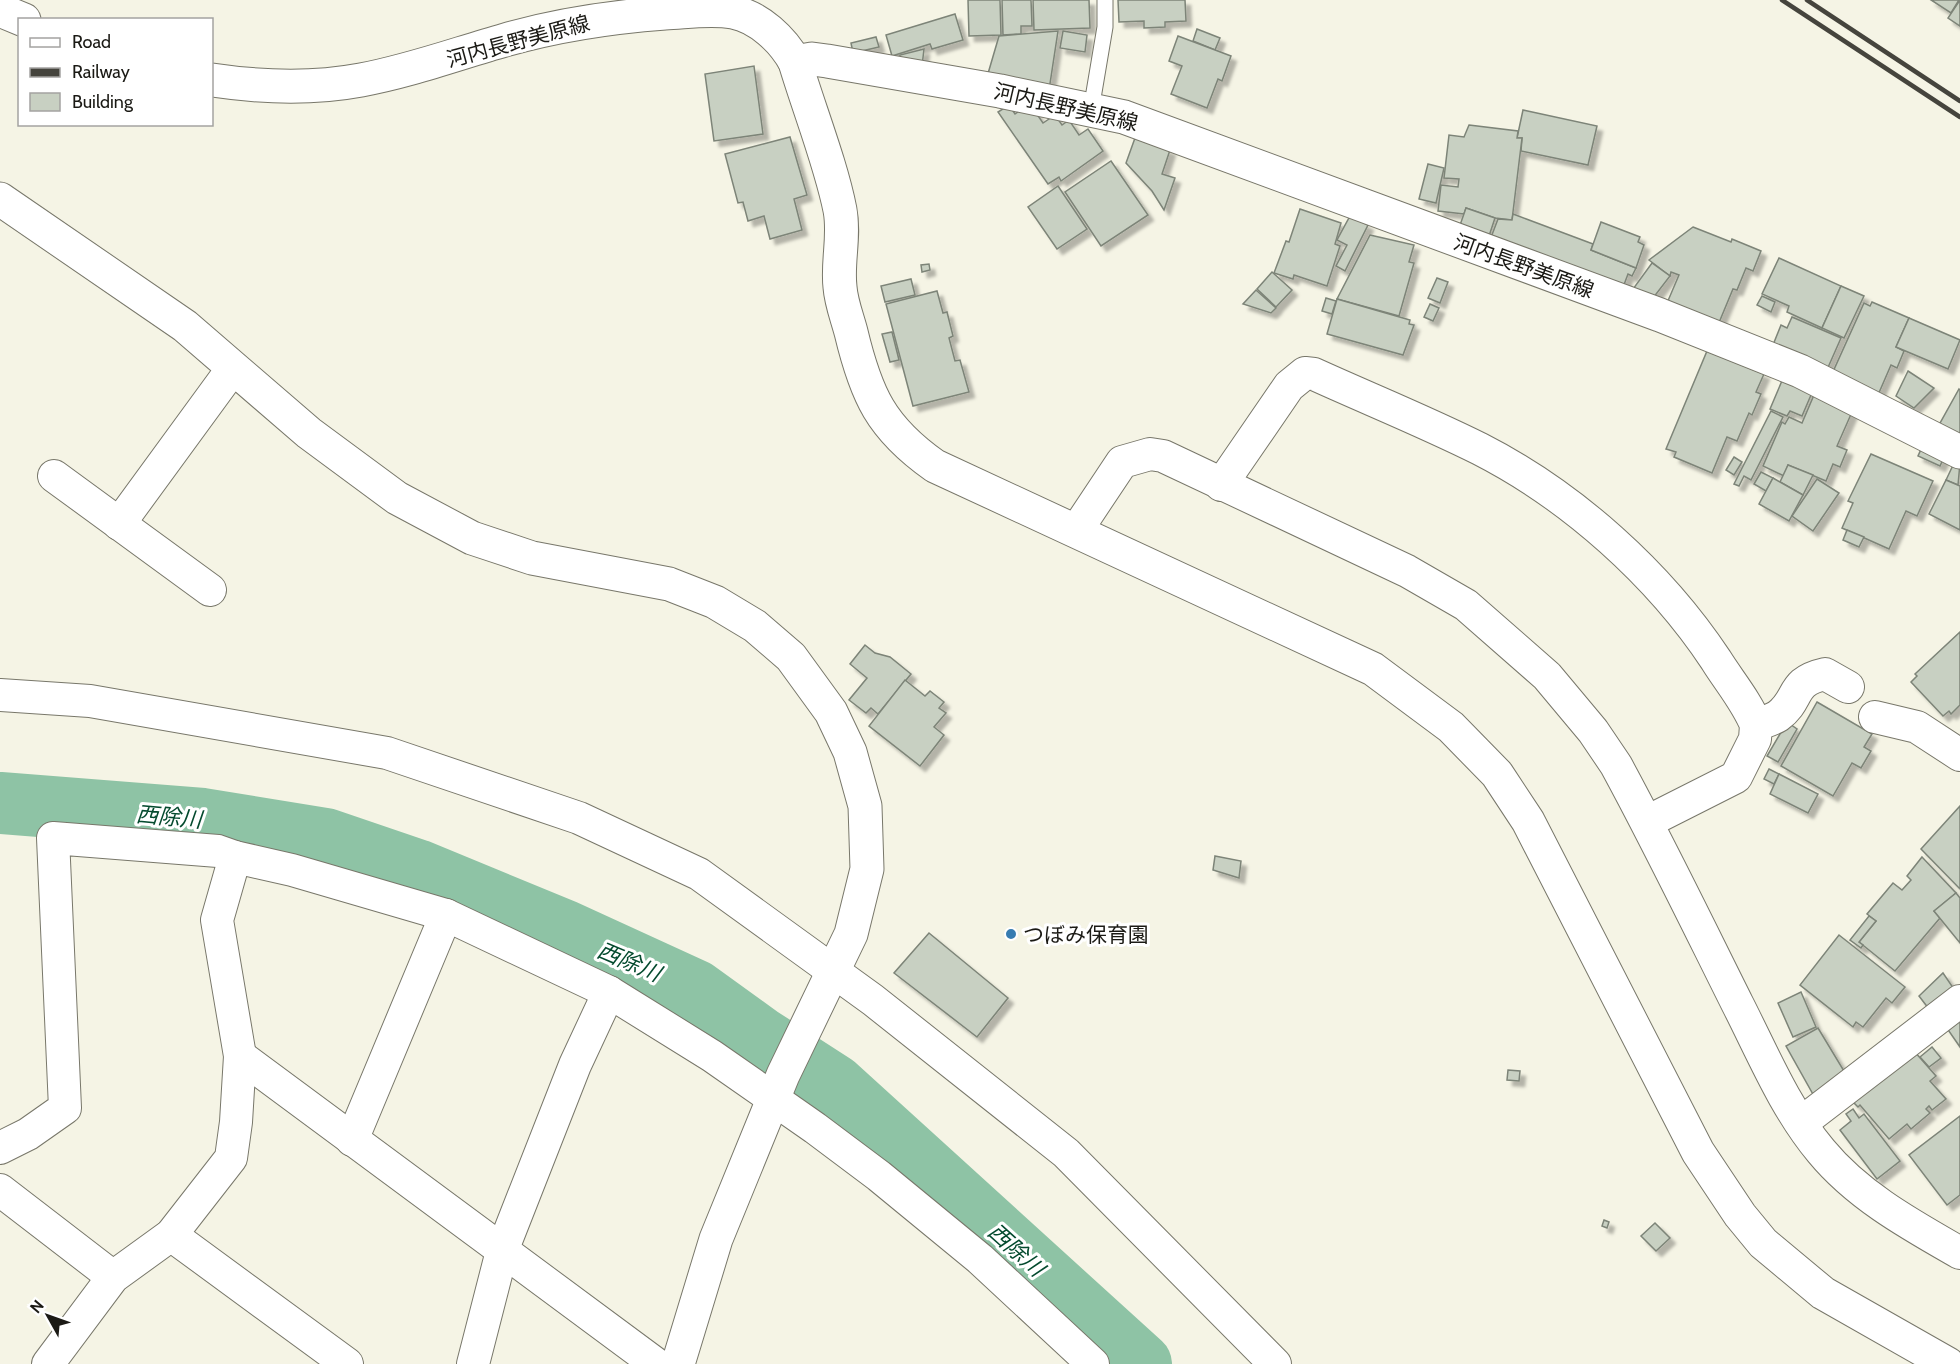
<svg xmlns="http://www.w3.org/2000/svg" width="1960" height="1364" viewBox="0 0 1960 1364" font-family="Cabin,'Noto Sans JP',sans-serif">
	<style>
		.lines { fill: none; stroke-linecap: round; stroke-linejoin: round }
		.river { stroke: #8ec3a5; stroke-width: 62 }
		.building { fill: #c8d0c2; stroke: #7d8478; stroke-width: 1.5; filter: url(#shadow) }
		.lane-casing { stroke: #78776a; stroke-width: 17 }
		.street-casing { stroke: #78776a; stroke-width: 34 }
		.secondary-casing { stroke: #78776a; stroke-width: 35 }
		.lane { stroke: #fff; stroke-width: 15 }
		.street { stroke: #fff; stroke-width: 32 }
		.secondary { stroke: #fff; stroke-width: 33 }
		.rail { stroke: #45443d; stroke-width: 4.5 }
		.poi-dot { fill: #377cb1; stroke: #fff; stroke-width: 2 }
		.labels { text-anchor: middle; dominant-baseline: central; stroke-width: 6; stroke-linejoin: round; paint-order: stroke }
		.street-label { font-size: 21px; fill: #1b1a15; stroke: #fff }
		.poi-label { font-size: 21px; fill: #1b1a15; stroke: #fff; text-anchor: start }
		.water-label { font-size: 22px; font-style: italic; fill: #044a2e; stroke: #fff }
	</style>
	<defs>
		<filter id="shadow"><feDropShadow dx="5.5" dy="5.5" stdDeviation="1.5" flood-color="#0004"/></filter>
	</defs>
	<rect width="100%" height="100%" fill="#f5f4e5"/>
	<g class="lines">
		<polyline class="river" points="0,803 203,819 326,839 417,870 565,931 696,991 761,1038 834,1085 1141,1364"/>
	</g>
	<g class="building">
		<polygon points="968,0 1000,0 1001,35 969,36"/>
		<polygon points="1002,0 1031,0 1032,26 1021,26 1021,34 1003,35"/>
		<polygon points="1033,0 1089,0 1090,28 1034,30"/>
		<polygon points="1118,0 1185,0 1186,21 1165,22 1165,27 1144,28 1144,21 1119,22"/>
		<polygon points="1931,0 1959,0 1951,13"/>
		<polygon points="1960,0 1960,26 1948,18"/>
		<polygon points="955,14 963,40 932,49 930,44 892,56 886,35"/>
		<polygon points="1197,29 1220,38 1215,50 1193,41"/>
		<polygon points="1058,31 1049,90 987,77 999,36"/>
		<polygon points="1063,31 1087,35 1085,52 1060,48"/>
		<polygon points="1178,36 1231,56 1222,81 1218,79 1207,108 1171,94 1182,66 1169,61"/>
		<polygon points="876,37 879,47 853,53 851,43"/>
		<polygon points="924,49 922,66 899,62 900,55"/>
		<polygon points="754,66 763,134 714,141 705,74"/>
		<polygon points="1009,105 1015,114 1025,107 1034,110 1043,123 1055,115 1062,125 1069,120 1079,135 1088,129 1103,151 1061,181 1059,177 1048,184 998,112"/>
		<polygon points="1523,110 1597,126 1588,165 1521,151 1522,138 1517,138"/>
		<polygon points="1469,125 1518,131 1517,138 1522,138 1512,220 1495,218 1466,208 1464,214 1438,211 1441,185 1458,187 1459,179 1444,178 1449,135 1464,137"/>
		<polygon points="790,137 807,195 794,199 802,230 770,239 764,216 748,221 743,202 738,203 725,154"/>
		<polygon points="1135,138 1170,150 1162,174 1175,178 1164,210 1152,191 1126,163"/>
		<polygon points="1111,161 1148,215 1101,246 1065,192"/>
		<polygon points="1428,164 1444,168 1436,203 1419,199"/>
		<polygon points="1058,186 1087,229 1057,249 1028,207"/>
		<polygon points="1466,208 1495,218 1488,239 1459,228"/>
		<polygon points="1300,209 1341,223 1335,244 1340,246 1327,286 1294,275 1293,279 1274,273 1286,241 1289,242"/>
		<polygon points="1513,214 1593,244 1591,250 1636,268 1632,276 1628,274 1622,290 1490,240 1498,219 1512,220"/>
		<polygon points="1350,216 1368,225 1345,271 1336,266 1347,245 1337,240"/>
		<polygon points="1601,222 1640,237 1638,242 1644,245 1636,268 1591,250"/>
		<polygon points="1693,227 1731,242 1732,239 1761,251 1753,271 1746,268 1737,290 1733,289 1718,325 1667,303 1679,275 1671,272 1670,276 1649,260"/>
		<polygon points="1370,235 1414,245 1409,262 1414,263 1399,316 1337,299"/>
		<polygon points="1779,258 1841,286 1822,328 1787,312 1789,306 1762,294"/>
		<polygon points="1652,263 1670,276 1650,302 1633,289"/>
		<polygon points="929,264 930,270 922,272 921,265"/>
		<polygon points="1272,272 1292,290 1276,307 1257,289"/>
		<polygon points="1437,278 1448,282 1440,303 1428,298"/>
		<polygon points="911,279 915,295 885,302 881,286"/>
		<polygon points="1841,286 1864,296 1844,338 1822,328"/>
		<polygon points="1256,290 1276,308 1271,313 1243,304"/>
		<polygon points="937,291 943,313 947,312 953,336 949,338 955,361 960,360 969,392 913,406 886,304"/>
		<polygon points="1762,296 1775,302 1771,312 1757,305"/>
		<polygon points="1326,298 1336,301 1332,314 1322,311"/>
		<polygon points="1337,299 1410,320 1409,324 1414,325 1403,355 1327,334"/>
		<polygon points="1872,302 1909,318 1896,347 1904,351 1897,368 1891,365 1878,395 1832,374 1864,303 1870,306"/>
		<polygon points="1430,304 1439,308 1433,321 1424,317"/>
		<polygon points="1792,317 1841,338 1826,372 1773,345 1781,325 1787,328"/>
		<polygon points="1909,318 1960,340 1948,369 1896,347"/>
		<polygon points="892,332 899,360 890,362 882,334"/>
		<polygon points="1707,351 1764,374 1756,392 1761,394 1752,415 1749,413 1737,441 1727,437 1712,473 1674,457 1676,452 1666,449"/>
		<polygon points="1908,371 1934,388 1914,408 1896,396"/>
		<polygon points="1784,376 1814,388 1802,416 1790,411 1787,416 1770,409"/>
		<polygon points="1959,389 1960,390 1960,434 1939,425"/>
		<polygon points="1814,395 1852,412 1837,446 1847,450 1840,467 1833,464 1826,481 1788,465 1784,476 1763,466 1782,422 1785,424 1789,417 1802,423"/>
		<polygon points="1771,411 1783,417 1751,480 1744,476 1739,486 1734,484"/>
		<polygon points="1923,445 1945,455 1940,466 1918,456"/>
		<polygon points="1871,454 1933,481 1917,516 1906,511 1889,549 1842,528 1853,503 1848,501"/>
		<polygon points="1734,457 1742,462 1734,475 1726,470"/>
		<polygon points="1955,461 1960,463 1958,485 1946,480"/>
		<polygon points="1788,465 1813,475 1803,495 1780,482"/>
		<polygon points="1761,472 1773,478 1766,491 1754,484"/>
		<polygon points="1773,478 1803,495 1789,521 1759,504"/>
		<polygon points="1817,479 1839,493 1813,531 1792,516"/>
		<polygon points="1946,480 1960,486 1960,530 1929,514"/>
		<polygon points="1847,530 1864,537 1859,547 1843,540"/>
		<polygon points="1960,632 1960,705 1951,714 1949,711 1943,716 1911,682 1917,676 1915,674"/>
		<polygon points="865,645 875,653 890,657 911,674 878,714 871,708 866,713 849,700 867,678 850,664"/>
		<polygon points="905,680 925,696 930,691 944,702 939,708 946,713 934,727 944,735 920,766 869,726"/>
		<polygon points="1817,702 1872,734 1864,747 1871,751 1861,768 1852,763 1833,796 1781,766"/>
		<polygon points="1787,722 1797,729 1778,762 1767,756"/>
		<polygon points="1769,769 1779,774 1774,784 1764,779"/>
		<polygon points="1779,774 1818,794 1808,813 1770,794"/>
		<polygon points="1960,806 1960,889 1921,849"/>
		<polygon points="1215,856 1241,861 1239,878 1213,870"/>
		<polygon points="1922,857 1956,893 1934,911 1940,918 1895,971 1859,942 1876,921 1867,914 1893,883 1902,890 1911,880 1907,876"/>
		<polygon points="1956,893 1960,898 1960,943 1934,911"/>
		<polygon points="1869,916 1876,921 1859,942 1863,945 1861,948 1850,940"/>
		<polygon points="929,933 1008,998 977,1037 894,973"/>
		<polygon points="1839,935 1905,987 1892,1003 1886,998 1863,1027 1856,1022 1853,1027 1800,985"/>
		<polygon points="1943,973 1958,995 1932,1013 1919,996"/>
		<polygon points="1801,992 1816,1027 1793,1037 1778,1003"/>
		<polygon points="1960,1012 1960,1047 1944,1024"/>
		<polygon points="1818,1028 1847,1076 1814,1096 1786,1046"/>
		<polygon points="1932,1047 1941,1058 1929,1067 1920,1057"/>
		<polygon points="1914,1051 1936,1076 1930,1081 1946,1099 1932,1110 1929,1106 1926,1109 1930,1113 1911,1129 1907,1124 1889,1139 1860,1105 1858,1107 1851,1100"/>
		<polygon points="1508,1070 1520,1071 1519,1081 1507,1080"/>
		<polygon points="1853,1109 1859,1118 1864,1114 1900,1161 1877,1179 1840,1130 1851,1121 1846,1114"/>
		<polygon points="1960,1116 1960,1195 1947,1205 1909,1155"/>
		<polygon points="1604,1220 1609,1222 1607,1228 1602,1226"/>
		<polygon points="1655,1223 1670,1238 1656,1251 1641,1236"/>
	</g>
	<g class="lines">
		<defs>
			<polyline id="lane" points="1091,110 1105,27 1105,0"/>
			<g id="street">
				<polyline points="54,476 210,590"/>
				<path d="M1221,485L1289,386L1305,373L1314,374C1369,399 1426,422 1480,449C1572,496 1659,574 1716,660C1729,681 1747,702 1756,725L1755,739L1736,777L1647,822"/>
				<polyline points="119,524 233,368"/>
				<path d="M1076,531L1122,462L1150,454L1163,456L1407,571L1466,605L1547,676L1593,731L1616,765C1659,844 1698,925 1738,1005C1763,1054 1785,1108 1821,1151C1858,1196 1911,1225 1960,1253"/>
				<polyline points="0,695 90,701 387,753 579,818 699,874 873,1000 1066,1153 1275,1364"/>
				<polyline points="1875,717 1917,727 1960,755"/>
				<path d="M1756,725C1763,722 1772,720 1778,716C1801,699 1789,682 1825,674L1848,687"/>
				<polyline points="240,1056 656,1364"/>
				<polyline points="1801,1123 1960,1001"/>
				<polyline points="352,1140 446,915"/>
				<polyline points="0,1148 28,1134 65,1108 53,838 218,851 235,857"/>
				<polyline points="0,1190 113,1277"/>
				<polyline points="171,1235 347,1364"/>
				<polyline points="48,1364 113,1277 171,1235 231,1158 236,1122 240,1056 217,920 235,857 292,870 446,915 609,992 712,1056 815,1128 879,1176 980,1259 1093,1364"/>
				<polyline points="473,1364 502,1251 575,1065 609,992"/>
			</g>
			<g id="secondary">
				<polyline points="0,10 24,20"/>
				<polyline points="795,62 812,59 827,61 1000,91 1124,117 1660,315 1800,371 1960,452"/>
				<path d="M212,80C259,87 313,89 361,80C410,71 456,54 505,40C557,25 611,17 665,13C687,12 711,8 733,12C759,17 783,40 795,62C809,109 831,164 840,210C845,237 837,261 840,287C841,302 847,317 851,332C866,395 881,428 935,466L1373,669L1451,727L1497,774L1528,821L1698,1152L1740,1215L1763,1243L1823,1293L1948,1364"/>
				<polyline points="0,199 185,326 309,433 397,498 472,538 532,558 669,584 715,602 755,626 791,657 831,712 850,752 865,806 867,869 851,934 783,1075 716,1239 678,1364"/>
			</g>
		</defs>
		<use href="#lane" class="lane-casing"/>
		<use href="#street" class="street-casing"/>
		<use href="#secondary" class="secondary-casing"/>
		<use href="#lane" class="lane"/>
		<use href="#street" class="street"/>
		<use href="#secondary" class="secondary"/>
		<g class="rail">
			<polyline points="1782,0 1960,117"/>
			<polyline points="1807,0 1960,101"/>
		</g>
	</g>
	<circle class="poi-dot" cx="1011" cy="934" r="6"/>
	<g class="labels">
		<g class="street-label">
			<text transform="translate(518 41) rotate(-15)">河内長野美原線</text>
			<text transform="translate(1066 107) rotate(13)">河内長野美原線</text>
			<text transform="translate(1524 266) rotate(20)">河内長野美原線</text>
		</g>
		<g class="poi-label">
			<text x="1023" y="934">つぼみ保育園</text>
		</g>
		<g class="water-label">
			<text transform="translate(169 817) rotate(5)">西除川</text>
			<text transform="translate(629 962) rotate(23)">西除川</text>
			<text transform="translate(1016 1250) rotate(42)">西除川</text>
		</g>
	</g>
	<rect x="18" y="18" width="195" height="108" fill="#ffffff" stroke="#a4a3a1" stroke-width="1.5"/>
	<rect x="30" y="38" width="30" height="9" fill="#ffffff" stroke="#a4a3a1" stroke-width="1.5"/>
	<text x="72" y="48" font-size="18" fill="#1b1a15">Road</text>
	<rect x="30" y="68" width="30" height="9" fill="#45443d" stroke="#a4a3a1" stroke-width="1.5"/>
	<text x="72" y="78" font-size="18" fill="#1b1a15">Railway</text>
	<rect x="30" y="93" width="30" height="18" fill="#c8d0c2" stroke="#a4a3a1" stroke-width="1.5"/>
	<text x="72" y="108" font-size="18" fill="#1b1a15">Building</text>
	<g transform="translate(48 1316) rotate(310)" stroke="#ffffff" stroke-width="4.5" paint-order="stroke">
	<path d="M0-4.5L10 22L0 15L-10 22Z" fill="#1b1a15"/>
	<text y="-9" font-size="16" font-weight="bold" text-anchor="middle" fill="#1b1a15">N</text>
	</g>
</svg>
